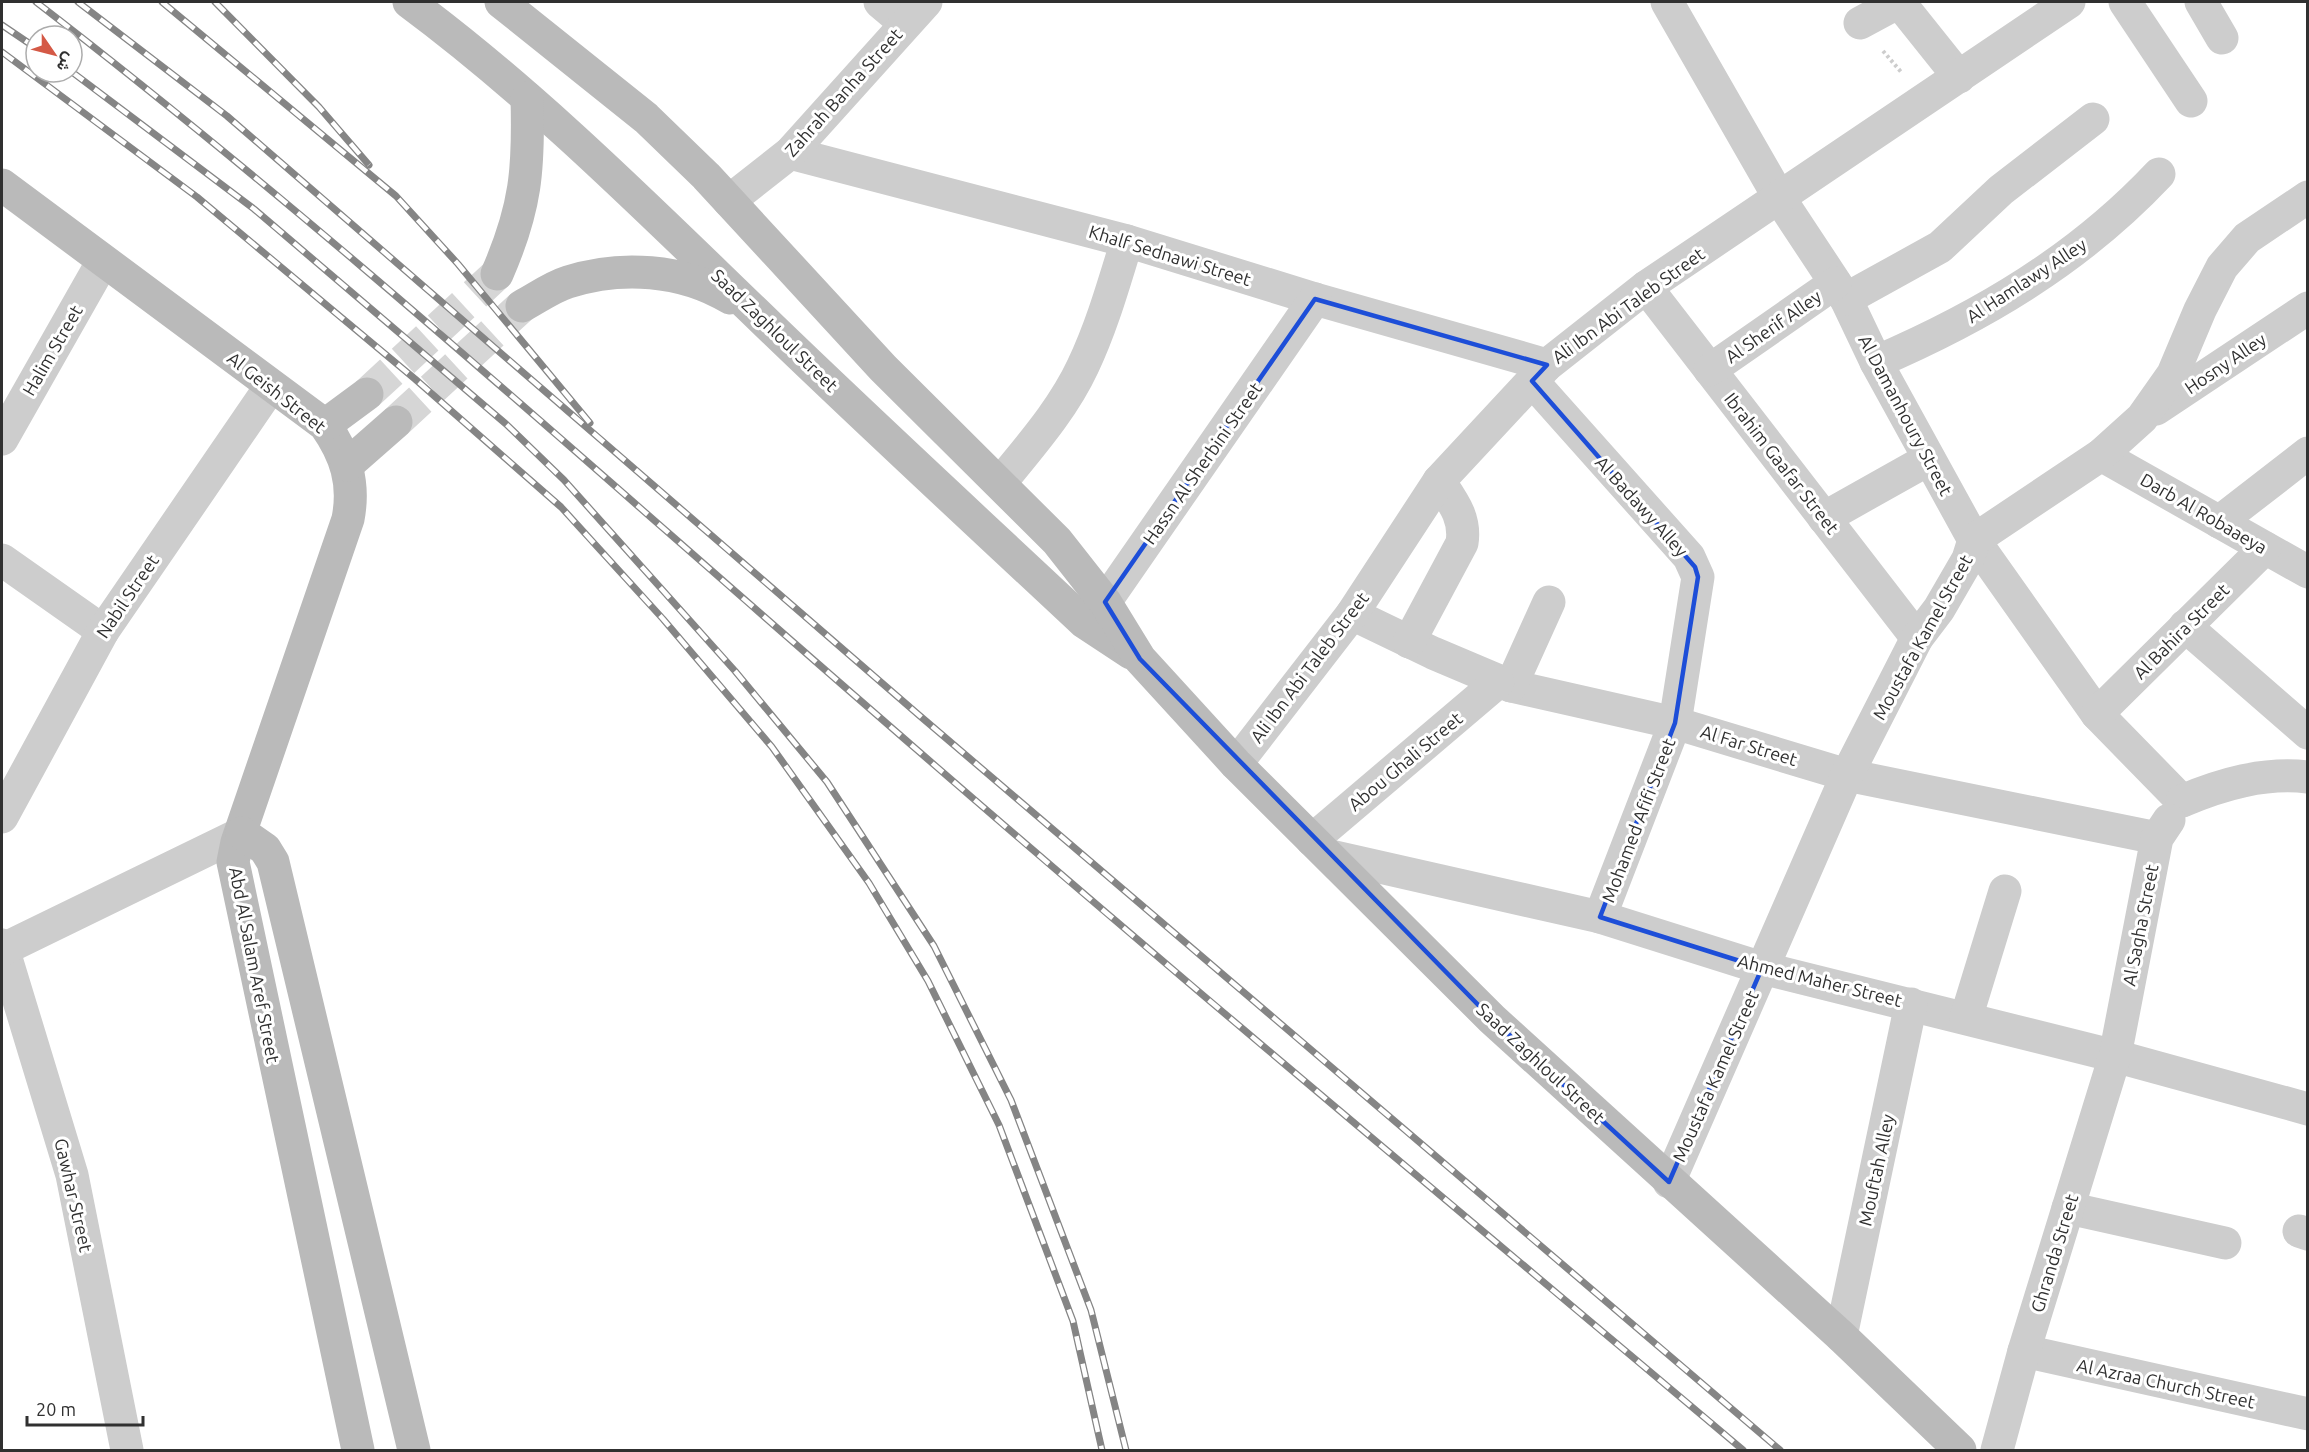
<svg xmlns="http://www.w3.org/2000/svg" width="2309" height="1452" viewBox="0 0 2309 1452" font-family="Ubuntu,Vazirmatn,sans-serif">
	<style>
		.lines { fill: none; stroke-linecap: round; stroke-linejoin: round }
		.secondary-tunnel { stroke: #d6d6d6; stroke-width: 33; stroke-dasharray: 33 16; stroke-linecap: butt }
		.path { stroke: #cdcdcd; stroke-width: 4; stroke-dasharray: 3 3; stroke-linecap: butt }
		.street { stroke: #cdcdcd; stroke-width: 33 }
		.secondary { stroke: #bababa; stroke-width: 33 }
		.rail-casing { stroke: #858585; stroke-width: 7 }
		.rail { stroke: #fff; stroke-width: 4.5; stroke-dasharray: 14; stroke-linecap: butt }
		.marked { fill: none; stroke: #1d4ed8; stroke-width: 4.5; stroke-linejoin: round }
		.labels { text-anchor: middle; dominant-baseline: central; stroke-width: 6; stroke-linejoin: round; paint-order: stroke }
		.street-label { font-size: 18px; fill: #303030; stroke: #fff }
	</style>
	<rect width="100%" height="100%" fill="#fff"/>
	<g class="lines">
		<g class="secondary-tunnel">
			<polyline points="367,394 497,274"/>
			<polyline points="396,422 522,306"/>
		</g>
		<polyline class="path" points="1883,51 1902,73"/>
		<g class="street">
			<polyline points="880,2 905,23"/>
			<polyline points="1667,2 1780,199 1846,299 1876,362 1974,540 2097,714 2182,801"/>
			<polyline points="2125,2 2191,101"/>
			<polyline points="2201,2 2222,38"/>
			<polyline points="1860,23 1899,2 1959,77"/>
			<polyline points="790,153 1127,241 1315,299 1547,365"/>
			<polyline points="729,201 790,153 926,2"/>
			<polyline points="1646,287 1917,638"/>
			<polyline points="1846,299 1940,247 2001,190 2093,119"/>
			<path d="M1876,362C1983,316 2079,259 2159,174"/>
			<polyline points="1710,370 1835,283"/>
			<polyline points="1532,381 1689,557 1698,577 1675,723 1600,917"/>
			<polyline points="2156,409 2308,308"/>
			<polyline points="2,439 103,261"/>
			<polyline points="2101,455 2308,572"/>
			<path d="M1001,482C1031,445 1063,409 1083,366C1102,326 1114,283 1127,241"/>
			<polyline points="1824,518 1929,459"/>
			<polyline points="2219,522 2308,453"/>
			<polyline points="2,560 103,631"/>
			<polyline points="1352,614 1433,653 1511,686 1675,723 1847,775 2157,838"/>
			<polyline points="1086,620 1105,602 1315,299"/>
			<polyline points="2185,626 2308,733"/>
			<path d="M1409,642L1462,543C1466,518 1453,502 1439,481"/>
			<polyline points="1511,686 1549,602"/>
			<polyline points="2097,714 2265,548"/>
			<polyline points="1236,764 1352,614 1439,481 1547,365 1646,287 2069,2"/>
			<path d="M2182,801C2222,784 2264,772 2308,777"/>
			<polyline points="2,817 103,631 271,386"/>
			<polyline points="1312,840 1498,682"/>
			<polyline points="1331,856 1600,917 1762,968 2115,1056 2308,1109"/>
			<polyline points="2,945 72,1175 127,1450"/>
			<polyline points="2,950 242,833"/>
			<polyline points="1966,1018 2005,891"/>
			<polyline points="1669,1182 1847,775 1917,638 1939,609 1968,559 1974,540 2101,455 2142,418 2173,374 2200,310 2222,267 2247,238 2308,197"/>
			<polyline points="2068,1208 2225,1243"/>
			<polyline points="2299,1231 2308,1234"/>
			<polyline points="1841,1336 1911,1004"/>
			<polyline points="2024,1351 2308,1414"/>
			<polyline points="1997,1450 2024,1351 2115,1056 2157,838 2169,820"/>
		</g>
		<g class="secondary">
			<path d="M409,2C533,94 644,205 755,312C863,417 974,519 1084,622L1131,653"/>
			<polyline points="501,2 646,118 706,176 883,368 1057,541 1105,602 1140,659 1236,764 1492,1019 1841,1336 1960,1450"/>
			<path d="M2,185L325,425C346,455 355,483 348,519L237,842L233,862L358,1450"/>
			<path d="M497,274C526,208 529,169 527,98"/>
			<path d="M522,306C537,298 552,287 568,282C621,265 682,269 730,298"/>
			<polyline points="325,425 367,394"/>
			<polyline points="347,465 396,422"/>
			<polyline points="242,833 265,849 273,862 414,1450"/>
		</g>
		<defs>
			<g id="rail">
				<path d="M36,2C327,226 600,475 877,715C1162,964 1454,1206 1743,1450"/>
				<polyline points="78,2 227,116 920,716 1780,1450"/>
				<polyline points="162,2 396,196 458,264 590,423"/>
				<polyline points="215,2 319,107 369,165"/>
				<polyline points="2,25 36,48"/>
				<polyline points="2,52 197,197 415,379 561,507 663,619 772,747 869,883 928,981 999,1125 1073,1321 1102,1450"/>
				<polyline points="72,72 254,209 506,424 564,480 735,671 827,782 934,946 1011,1100 1091,1310 1126,1450"/>
			</g>
		</defs>
		<use href="#rail" class="rail-casing"/>
		<use href="#rail" class="rail"/>
	</g>
	<path class="marked" d="M1315,299L1547,365L1532,381L1695,567L1698,577L1675,723L1600,917L1762,968L1669,1182L1492,1019L1140,659L1105,602Z"/>
	<g class="labels">
		<g class="street-label">
			<text transform="translate(843 92) rotate(-48)">Zahrah Banha Street</text>
			<text transform="translate(1170 255) rotate(17)">Khalf Sednawi Street</text>
			<text transform="translate(2026 280) rotate(-33)">Al Hamlawy Alley</text>
			<text transform="translate(1628 305) rotate(-36)">Ali Ibn Abi Taleb Street</text>
			<text transform="translate(1773 326) rotate(-35)">Al Sherif Alley</text>
			<text transform="translate(775 330) rotate(44)">Saad Zaghloul Street</text>
			<text transform="translate(52 350) rotate(-60)">Halim Street</text>
			<text transform="translate(2225 363) rotate(-34)">Hosny Alley</text>
			<text transform="translate(277 392) rotate(38)">Al Geish Street</text>
			<text transform="translate(1906 415) rotate(62)">Al Damanhoury Street</text>
			<text transform="translate(1202 463) rotate(-55)">Hassn Al Sherbini Street</text>
			<text transform="translate(1782 463) rotate(52)">Ibrahim Gaafar Street</text>
			<text transform="translate(1642 506) rotate(48)">Al Badawy Alley</text>
			<text transform="translate(2204 513) rotate(30)">Darb Al Robaaeya</text>
			<text transform="translate(127 596) rotate(-56)">Nabil Street</text>
			<text transform="translate(2181 631) rotate(-45)">Al Bahira Street</text>
			<text transform="translate(1922 637) rotate(-61)">Moustafa Kamel Street</text>
			<text transform="translate(1309 667) rotate(-53)">Ali Ibn Abi Taleb Street</text>
			<text transform="translate(1749 745) rotate(17)">Al Far Street</text>
			<text transform="translate(1405 761) rotate(-40)">Abou Ghali Street</text>
			<text transform="translate(1638 820) rotate(-69)">Mohamed Afifi Street</text>
			<text transform="translate(2140 925) rotate(-79)">Al Sagha Street</text>
			<text transform="translate(255 965) rotate(79)">Abd Al Salam Aref Street</text>
			<text transform="translate(1820 980) rotate(14)">Ahmed Maher Street</text>
			<text transform="translate(1541 1063) rotate(43)">Saad Zaghloul Street</text>
			<text transform="translate(1715 1076) rotate(-66)">Moustafa Kamel Street</text>
			<text transform="translate(1876 1170) rotate(-78)">Mouftah Alley</text>
			<text transform="translate(74 1195) rotate(77)">Gawhar Street</text>
			<text transform="translate(2054 1253) rotate(-73)">Ghranda Street</text>
			<text transform="translate(2166 1383) rotate(12)">Al Azraa Church Street</text>
		</g>
	</g>
	<rect width="2309" height="1452" fill="none" stroke="#303030" stroke-width="6"/>
	<g transform="translate(54 54) rotate(125)"><circle r="28" fill="#ffffff" stroke="#acacac" stroke-width="1.5"/>
	<path d="M0-4.5L10 22L0 15L-10 22Z" fill="#d45946"/>
	<text y="-9" font-size="16" font-weight="bold" text-anchor="middle" fill="#303030">ش</text>
	</g>
	<path d="M27 1416v9h116v-9" fill="none" stroke="#303030" stroke-width="3"/>
	<text x="36" y="1416" font-size="18" fill="#303030" stroke="#ffffff" stroke-width="4.5" paint-order="stroke">20 m</text>
</svg>
